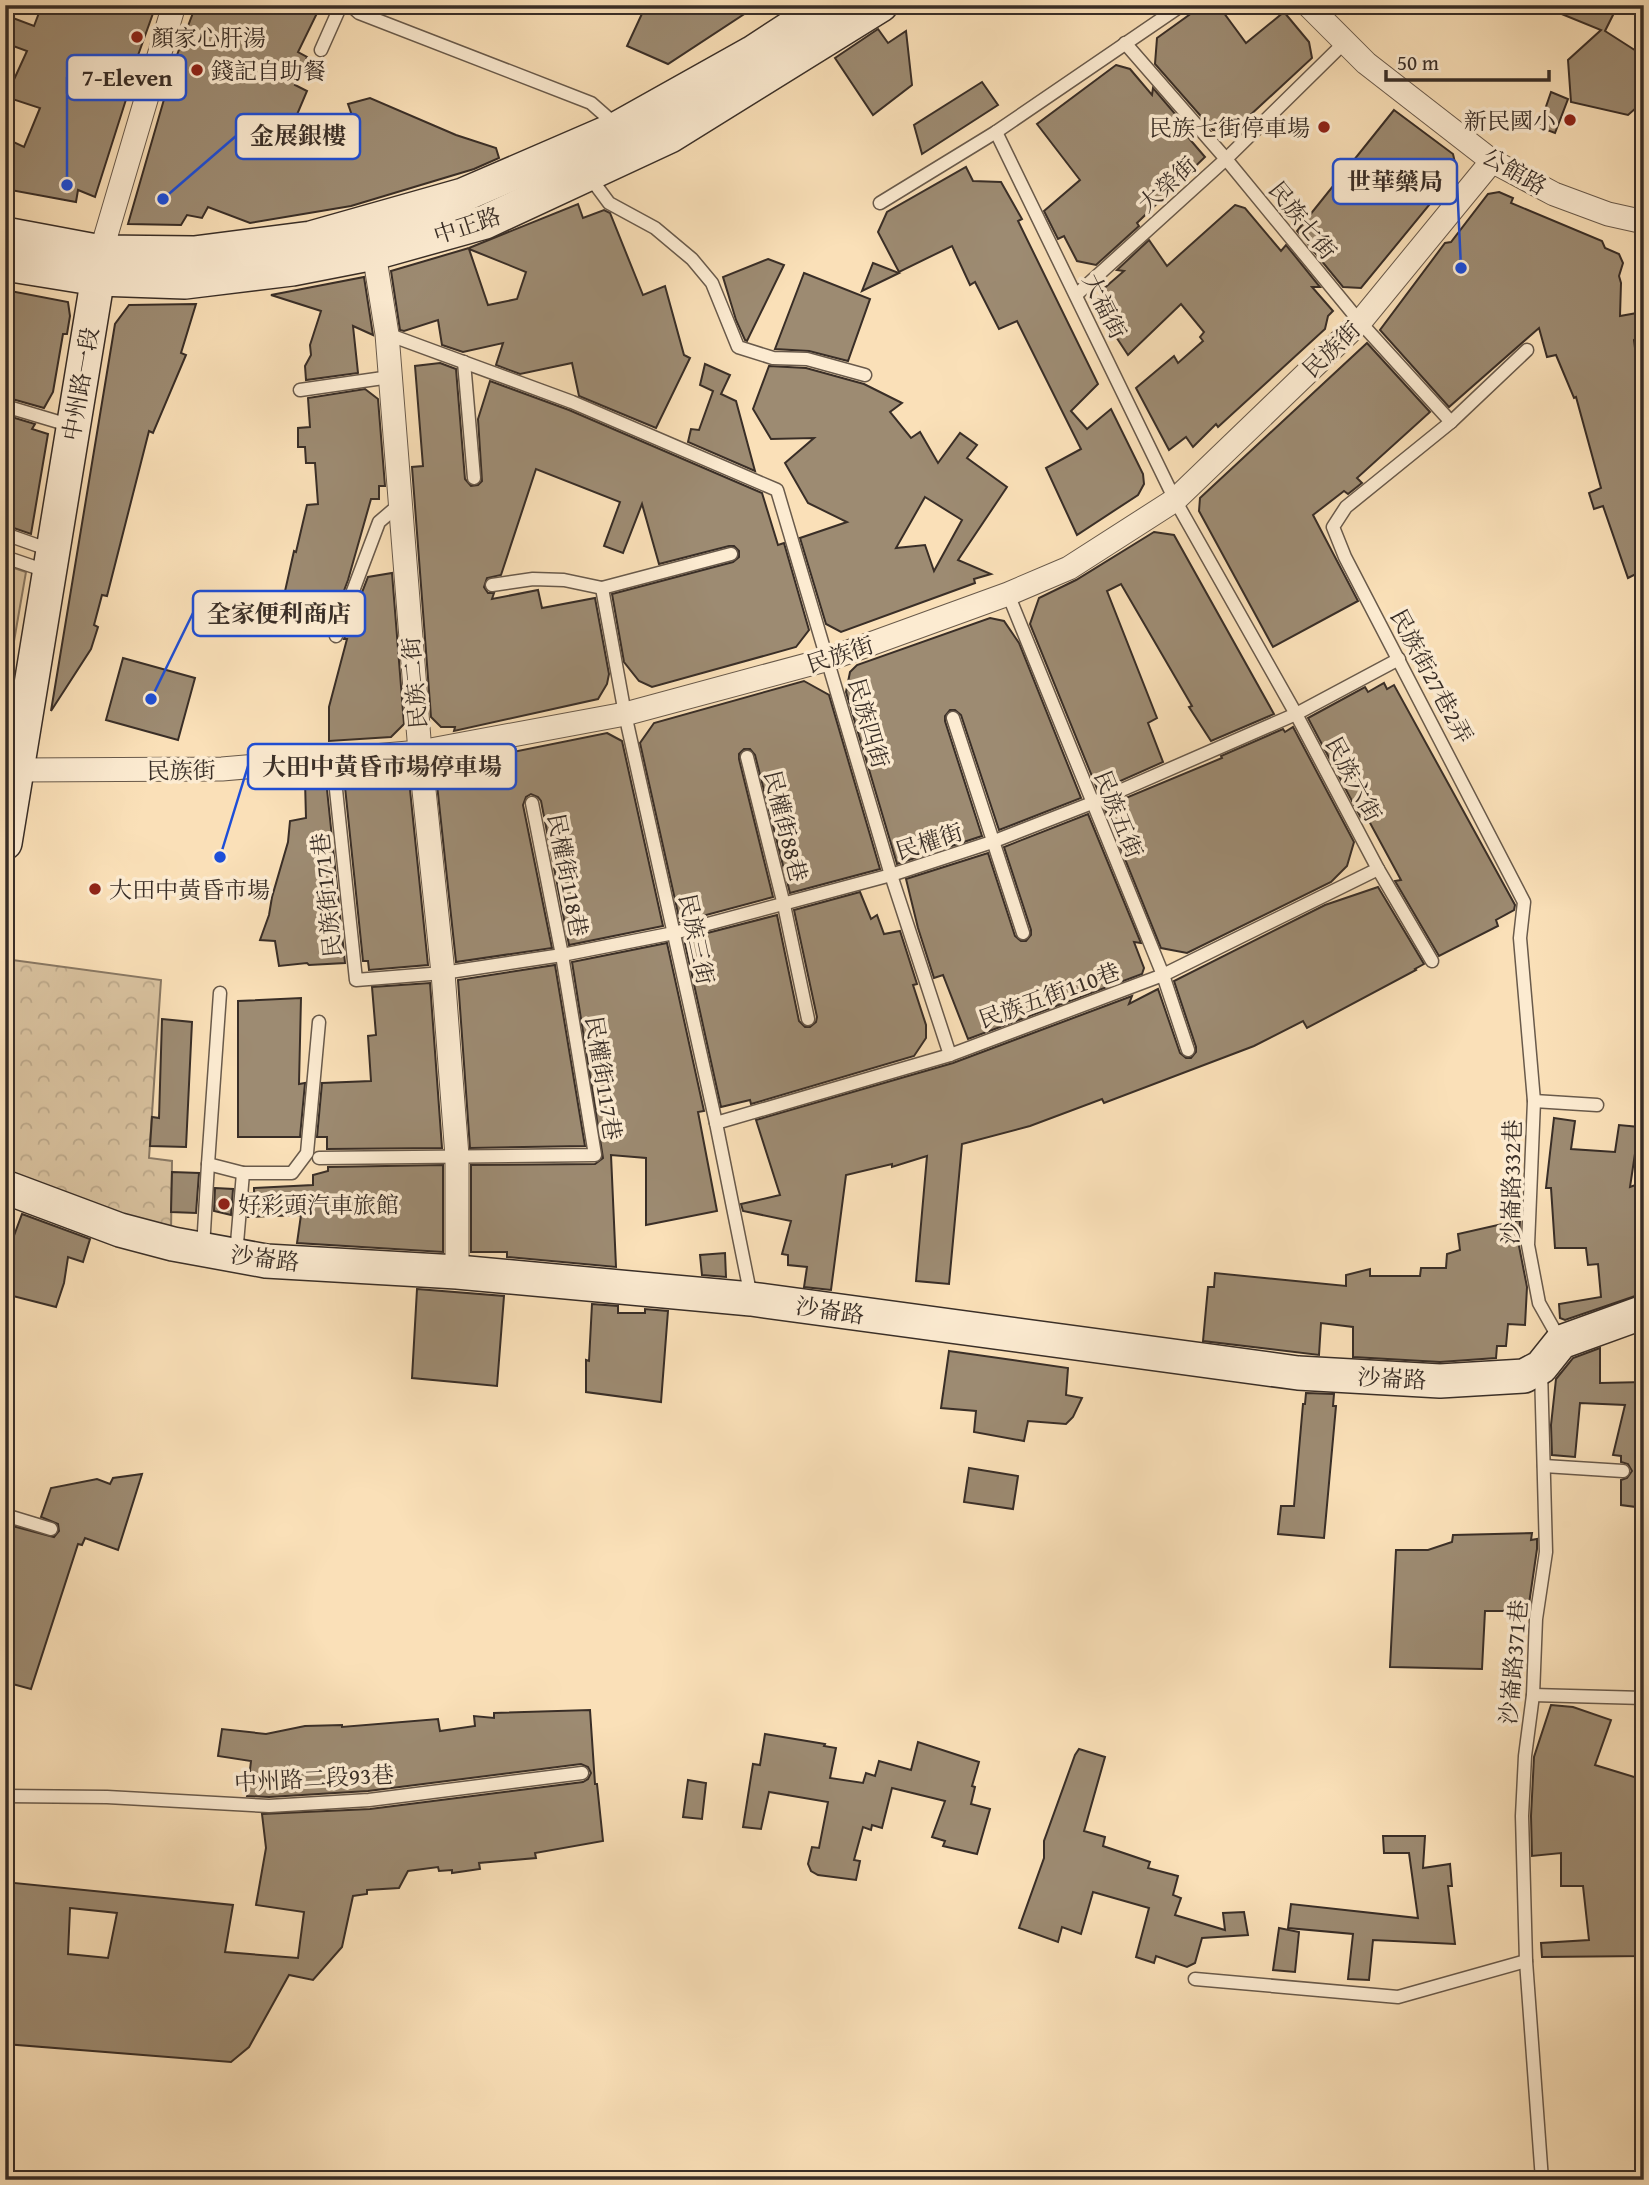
<svg xmlns="http://www.w3.org/2000/svg" width="1649" height="2185" viewBox="0 0 1649 2185" font-family="'Gentium Book Plus','Noto Serif TC',serif">
	<style>
		.grass { fill: url(#grass-tufts); stroke: #897863; stroke-width: 2 }
		.forest { fill: url(#forest-crowns); stroke: #897863; stroke-width: 2 }
		.building { fill: #9d8b72; stroke: #392e27; stroke-width: 2; fill-rule: evenodd }
		.lines { fill: none; stroke-linecap: round; stroke-linejoin: round }
		.lane-casing { stroke: #695a4b; stroke-width: 15 }
		.street-casing { stroke: #695a4b; stroke-width: 25 }
		.secondary-casing { stroke: #392e27; stroke-width: 36 }
		.lane { stroke: #fcebd1; stroke-width: 12 }
		.street { stroke: #fcebd1; stroke-width: 23 }
		.secondary { stroke: #fcebd1; stroke-width: 33 }
		.poi-dot { fill: #8f2418; stroke: #fcebd1; stroke-width: 2.5 }
		.labels { text-anchor: middle; dominant-baseline: central; stroke-width: 7; stroke-linejoin: round; paint-order: stroke }
		.poi-label { font-size: 23px; fill: #392e27; stroke: #fcebd1; text-anchor: start }
		.street-label { font-size: 23px; fill: #392e27; stroke: #fcebd1 }
		.leader { fill: none; stroke: #1d4ed8; stroke-width: 2.5 }
		.callout-dot { fill: #1d4ed8; stroke: #fcebd1; stroke-width: 2.5 }
		.callout { fill: #fcebd1; stroke: #1d4ed8; stroke-width: 2.5 }
		.callout-label { font-size: 24px; text-anchor: middle; font-weight: bold; fill: #392e27 }
	</style>
	<defs>
		<pattern id="grass-tufts" width="24" height="20" patternUnits="userSpaceOnUse" patternTransform="scale(1.75)"><rect width="24" height="20" fill="#d9c29f"/><path d="M3 7l-1-3M5 7V3M7 7l1-3M15 17l-1-3M17 17v-4M19 17l1-3" fill="none" stroke="#bba789"/></pattern>
		<pattern id="forest-crowns" width="20" height="18" patternUnits="userSpaceOnUse" patternTransform="scale(1.75)"><rect width="20" height="18" fill="#d9c29f"/><path d="M2 6a3 3 0 1 1 6 0M12 15a3 3 0 1 1 6 0" fill="none" stroke="#bba789"/></pattern>
	</defs>
	<rect width="100%" height="100%" fill="#fae0b8"/>
	<filter id="stains"><feTurbulence type="fractalNoise" baseFrequency=".00286" numOctaves="4"/><feColorMatrix values="0 0 0 0 .2 0 0 0 0 .09 0 0 0 0 .02 0 0 0 .5 -.17"/></filter>
	<radialGradient id="worn" r=".72"><stop offset=".6" stop-color="#630" stop-opacity="0"/><stop offset="1" stop-color="#630" stop-opacity=".3"/></radialGradient>
	<polygon class="grass" points="5,565 26,572 5,693"/>
	<polygon class="forest" points="5,959 161,980 149,1158 172,1161 171,1232 5,1175"/>
	<g class="building">
		<polygon points="42,5 156,5 127,86 130,87 95,197 78,190 76,202 5,189 5,138 24,147 40,108 6,97 27,51 5,43 5,15 34,26"/>
		<polygon points="196,5 321,5 298,52 307,57 295,85 307,91 293,124 331,140 357,130 348,104 370,98 456,135 496,148 499,158 474,169 351,206 250,223 208,207 202,218 187,215 181,225 128,224 167,89 178,65 174,63"/>
		<polygon points="646,5 758,5 668,64 627,46"/>
		<polygon points="1203,5 1218,5 1246,43 1284,12 1309,42 1312,58 1233,131 1213,130 1155,64 1157,38"/>
		<polygon points="1618,5 1605,31 1644,56 1644,101 1628,115 1571,102 1568,60 1601,30 1542,6"/>
		<polygon points="878,29 888,43 906,31 912,85 873,115 835,58"/>
		<polygon points="1116,65 1130,69 1152,95 1153,88 1188,129 1181,129 1205,157 1137,223 1139,226 1096,265 1077,261 1064,236 1058,239 1044,211 1080,180 1037,124"/>
		<polygon points="982,82 998,105 922,154 914,125"/>
		<polygon points="1551,92 1568,99 1555,133 1539,127"/>
		<polygon points="1394,110 1453,154 1457,171 1361,288 1343,287 1297,231"/>
		<polygon points="966,167 973,181 1001,182 1022,219 1018,221 1098,384 1071,411 1087,429 1111,409 1143,474 1144,484 1138,495 1077,535 1046,468 1081,449 1017,321 999,329 975,282 970,285 952,246 899,272 878,232 887,212"/>
		<polygon points="1499,192 1513,198 1511,203 1602,241 1605,248 1619,254 1623,263 1619,276 1621,283 1620,316 1637,313 1638,337 1634,340 1641,396 1644,395 1644,570 1628,578 1603,506 1594,509 1589,493 1601,488 1576,397 1574,398 1556,355 1547,357 1539,328 1449,407 1380,330 1445,243 1451,242 1488,194"/>
		<path d="M578,204L583,218L604,210L610,213L643,295L665,286L684,355L690,358L656,428L579,396L572,363L520,374L496,365L503,343L463,352L442,345L438,320L404,331L400,330L391,271L469,248ZM469,249L526,272L517,299L488,305Z"/>
		<polygon points="1235,205 1245,208 1281,251 1286,245 1320,287 1312,287 1333,311 1328,316 1325,329 1218,427 1216,424 1193,447 1186,437 1169,450 1136,388 1174,356 1178,363 1203,341 1200,337 1204,332 1181,304 1128,355 1099,311 1101,291 1124,271 1117,270 1149,240 1167,266"/>
		<polygon points="768,259 784,265 747,341 745,340 736,320 723,277"/>
		<polygon points="873,263 899,273 862,291"/>
		<polygon points="804,273 870,299 848,361 809,351 775,349"/>
		<polygon points="364,277 373,335 353,326 358,373 306,380 305,366 311,355 310,345 321,311 271,295"/>
		<polygon points="5,290 68,302 70,316 67,334 63,334 53,392 44,408 5,397"/>
		<polygon points="196,304 181,353 186,355 153,433 149,431 107,596 102,595 94,625 98,627 91,649 51,711 115,324 129,305"/>
		<polygon points="1367,343 1430,412 1357,478 1362,483 1348,494 1344,491 1313,515 1358,601 1273,647 1199,511 1200,498"/>
		<polygon points="440,363 456,369 465,479 471,486 478,485 482,481 478,419 490,381 569,410 762,493 778,545 784,543 809,630 796,647 652,687 639,681 624,662 612,594 733,562 739,557 739,551 734,546 729,546 659,564 642,504 623,553 604,546 620,502 536,469 501,575 487,578 484,587 488,593 494,593 492,599 538,590 542,608 595,598 609,674 607,684 598,699 454,731 455,727 441,727 431,717 412,467 423,466 415,366"/>
		<polygon points="705,364 730,375 721,394 736,401 755,471 688,442 691,429 699,430 713,391 700,385"/>
		<path d="M769,366L806,368L864,384L902,403L890,412L911,438L920,432L938,463L960,433L977,445L967,458L1007,487L958,560L991,574L974,579L975,583L841,632L826,624L800,538L847,522L808,503L785,463L814,438L771,439L753,409ZM925,497L962,520L934,571L925,545L896,548Z"/>
		<polygon points="365,389 378,399 385,486 379,486 379,499 371,499 348,580 328,633 279,618 294,551 296,552 307,505 318,504 315,463 306,463 305,447 298,447 298,428 310,427 308,398"/>
		<polygon points="5,415 35,424 32,429 48,434 31,534 5,525"/>
		<polygon points="1154,532 1174,535 1274,714 1211,741 1189,707 1192,706 1121,584 1107,591 1157,718 1148,723 1163,762 1098,791 1030,624 1039,598 1076,580"/>
		<polygon points="392,573 404,724 391,737 329,741 329,707 347,639 344,639 368,577"/>
		<polygon points="990,618 1004,621 1019,643 1081,798 999,830 961,715 955,710 950,710 945,716 945,721 982,836 897,864 846,692 850,672 857,665"/>
		<polygon points="123,658 195,678 178,740 106,720"/>
		<polygon points="804,681 829,695 880,869 790,893 755,755 750,749 744,749 739,754 739,759 773,897 680,922 640,743 654,723"/>
		<polygon points="1384,683 1387,689 1394,685 1515,905 1514,910 1496,920 1498,926 1439,956 1395,881 1401,880 1363,810 1361,818 1308,718 1365,687 1368,692"/>
		<polygon points="1293,727 1354,842 1347,866 1331,882 1187,953 1161,948 1104,807 1222,758 1221,756 1283,729 1285,732"/>
		<polygon points="607,733 622,741 663,926 569,945 541,801 538,797 531,794 526,797 523,805 552,948 456,962 436,775 449,765"/>
		<polygon points="403,775 409,780 428,965 369,970 368,961 363,961 345,787"/>
		<polygon points="326,780 345,963 309,965 307,963 279,966 275,941 260,940 269,915 272,897 288,842 290,821 306,818 305,781"/>
		<polygon points="1088,814 1141,943 1134,942 1144,968 1142,974 968,1039 943,975 934,978 918,928 906,879 988,853 1015,936 1021,941 1026,941 1031,935 1031,930 1004,847"/>
		<polygon points="1378,887 1424,964 1415,969 1416,970 1307,1028 1303,1021 1254,1046 1104,1103 1102,1099 1030,1126 962,1144 949,1284 916,1281 927,1156 892,1167 892,1164 846,1175 831,1290 804,1287 807,1267 788,1265 788,1255 782,1254 791,1221 743,1211 741,1204 780,1195 756,1120 953,1063 1132,996 1129,1004 1158,989 1180,1053 1186,1058 1191,1058 1196,1052 1196,1047 1174,981 1325,905"/>
		<polygon points="860,892 871,919 877,915 884,934 900,931 917,984 913,985 926,1025 926,1038 914,1056 751,1104 750,1100 721,1107 684,939 777,915 799,1021 805,1027 810,1027 816,1022 817,1017 794,910"/>
		<polygon points="667,943 704,1111 698,1112 717,1211 646,1225 646,1158 611,1155 616,1267 507,1257 507,1252 471,1252 471,1165 595,1164 603,1158 572,962"/>
		<polygon points="555,965 585,1146 470,1148 458,980"/>
		<polygon points="430,983 442,1148 327,1149 327,1137 317,1137 322,1083 371,1081 368,1036 376,1035 372,987"/>
		<polygon points="301,998 299,1084 305,1083 300,1137 238,1137 238,1001"/>
		<polygon points="162,1019 192,1022 186,1147 150,1146 152,1117 159,1118"/>
		<polygon points="1554,1118 1575,1121 1571,1149 1615,1152 1619,1125 1639,1127 1630,1187 1644,1182 1644,1293 1565,1320 1560,1318 1559,1304 1601,1297 1598,1264 1588,1265 1586,1248 1555,1248 1551,1188 1546,1188"/>
		<polygon points="443,1165 443,1252 297,1243 301,1215 248,1217 250,1193 254,1193 254,1188 313,1185 313,1175 328,1171 328,1167"/>
		<polygon points="172,1172 199,1173 196,1213 171,1212"/>
		<polygon points="215,1188 233,1189 231,1215 214,1211"/>
		<polygon points="22,1214 90,1239 83,1262 68,1257 64,1283 56,1307 5,1294 5,1260"/>
		<polygon points="1520,1220 1519,1246 1527,1287 1525,1325 1508,1324 1506,1346 1497,1346 1496,1358 1440,1362 1353,1357 1353,1327 1321,1323 1319,1355 1203,1341 1208,1287 1214,1287 1215,1273 1346,1286 1346,1275 1370,1269 1370,1276 1420,1276 1421,1268 1446,1268 1447,1254 1460,1250 1458,1234"/>
		<polygon points="725,1253 726,1277 702,1275 700,1255"/>
		<polygon points="417,1289 504,1296 497,1386 412,1378"/>
		<polygon points="592,1304 618,1306 618,1313 645,1313 645,1309 668,1311 661,1402 586,1392 586,1360 589,1361"/>
		<polygon points="1600,1348 1600,1383 1644,1382 1644,1508 1621,1505 1621,1480 1627,1478 1632,1471 1628,1464 1621,1462 1621,1456 1613,1455 1625,1405 1580,1403 1575,1457 1552,1455 1551,1425 1556,1379 1573,1358"/>
		<polygon points="949,1351 1068,1368 1066,1395 1082,1398 1073,1417 1066,1424 1028,1421 1024,1441 974,1432 976,1411 941,1408"/>
		<polygon points="1306,1393 1334,1394 1333,1406 1336,1406 1324,1538 1278,1534 1281,1506 1294,1506 1303,1404 1305,1404"/>
		<polygon points="969,1468 1018,1476 1013,1509 964,1502"/>
		<polygon points="142,1474 118,1550 85,1538 82,1545 78,1544 31,1689 5,1682 5,1524 54,1537 59,1531 58,1524 41,1517 51,1488 97,1479 110,1484 113,1478"/>
		<polygon points="1532,1533 1531,1540 1537,1539 1537,1549 1528,1611 1485,1611 1482,1669 1390,1667 1396,1550 1428,1550 1452,1542 1453,1535"/>
		<polygon points="1551,1705 1573,1707 1611,1720 1595,1765 1644,1780 1644,1956 1542,1957 1541,1943 1589,1940 1583,1886 1561,1886 1561,1853 1532,1856 1531,1816 1534,1757"/>
		<path d="M590,1710L595,1784H597L603,1841L535,1853L536,1858L479,1863L480,1869L452,1873V1870L439,1871L438,1867L408,1871L399,1888L367,1890V1894L353,1896L342,1947L313,1980L289,1975L249,2047L231,2062L5,2044V1882L233,1905L225,1952L298,1958L304,1912L256,1905L266,1848L262,1814L370,1809L583,1782L588,1779L591,1773L588,1767L581,1764L368,1791L269,1797L247,1796L251,1761L218,1756L222,1729L266,1734L305,1726L342,1725V1727L438,1719L440,1731L475,1726L474,1716L494,1718V1713ZM70,1908L117,1913L108,1958L68,1954Z"/>
		<polygon points="765,1734 825,1744 824,1746 836,1748 830,1778 863,1783 866,1773 875,1776 879,1761 911,1770 918,1742 979,1762 972,1786 975,1787 971,1804 990,1809 977,1854 943,1846 945,1841 932,1837 945,1801 892,1788 882,1828 872,1825 871,1830 863,1827 854,1860 860,1861 856,1880 818,1875 811,1871 808,1864 812,1847 819,1848 828,1802 769,1792 761,1829 743,1827 753,1764 760,1765"/>
		<polygon points="1079,1749 1105,1757 1084,1831 1105,1837 1103,1846 1150,1862 1148,1868 1178,1876 1173,1895 1181,1898 1175,1915 1225,1930 1223,1913 1244,1912 1248,1935 1202,1938 1195,1963 1187,1967 1156,1956 1154,1963 1136,1957 1149,1908 1093,1892 1081,1934 1062,1927 1058,1942 1019,1928 1044,1858 1044,1841 1075,1755"/>
		<polygon points="688,1780 706,1783 702,1819 683,1817"/>
		<polygon points="1383,1836 1425,1836 1423,1868 1450,1864 1452,1886 1448,1886 1455,1944 1373,1940 1369,1980 1348,1979 1353,1934 1288,1928 1291,1904 1418,1918 1409,1853 1384,1853"/>
		<polygon points="1279,1928 1299,1932 1295,1972 1273,1970"/>
	</g>
	<g class="lines">
		<defs>
			<g id="lane">
				<polyline points="350,5 359,13 591,103 616,125"/>
				<polyline points="1125,43 1226,159 1360,322 1451,422"/>
				<polyline points="321,50 341,5"/>
				<polyline points="589,176 609,203 655,228 692,259 712,283 738,347 773,358 807,359 865,375"/>
				<polyline points="880,203 996,132 1182,5"/>
				<polyline points="1076,295 1226,159 1344,43"/>
				<polyline points="387,334 572,402 777,490 891,875 950,1055 716,1123"/>
				<polyline points="1527,350 1451,422 1346,507 1333,527 1345,557 1524,902 1520,938 1534,1101 1528,1245 1539,1303 1561,1342"/>
				<polyline points="464,362 474,478"/>
				<polyline points="300,390 390,377"/>
				<polyline points="5,406 72,426"/>
				<polyline points="5,534 53,551"/>
				<polyline points="5,557 49,572"/>
				<polyline points="492,585 533,579 564,580 602,588 731,554"/>
				<polyline points="602,588 625,714 716,1123 751,1297"/>
				<polyline points="1008,594 1163,975 1188,1050"/>
				<polyline points="336,636 379,522 400,504"/>
				<polyline points="953,718 1023,933"/>
				<polyline points="747,757 784,905 808,1019"/>
				<polyline points="333,761 356,980 443,973 562,955 674,933 891,875 992,842 1092,803 1296,714 1399,659"/>
				<polyline points="1378,869 1432,961"/>
				<polyline points="220,993 208,1164 243,1173 292,1173 307,1153 319,1022"/>
				<polyline points="950,1055 1163,975 1378,869 1296,714 1175,500 996,132"/>
				<polyline points="1534,1101 1597,1105"/>
				<polyline points="319,1158 595,1155 562,955 532,803"/>
				<polyline points="203,1248 208,1164"/>
				<polyline points="236,1255 243,1173"/>
				<polyline points="1541,1370 1546,1552 1536,1619 1533,1695 1525,1756 1522,1816 1526,1961 1542,2180"/>
				<polyline points="1544,1466 1623,1471"/>
				<polyline points="5,1515 51,1529"/>
				<polyline points="1533,1695 1644,1698"/>
				<polyline points="5,1796 107,1797 269,1806 369,1800 582,1773"/>
				<polyline points="1195,1979 1398,1997 1526,1961"/>
			</g>
			<g id="street">
				<polyline points="1308,5 1366,63 1492,161 1554,194 1608,214 1644,222"/>
				<polyline points="101,252 174,5"/>
				<polyline points="374,253 387,334 420,752 443,973 457,1156 457,1272"/>
				<polyline points="17,770 222,769 420,752 625,714 829,659 1008,594 1069,568 1175,500 1360,322 1492,161"/>
			</g>
			<g id="secondary">
				<polyline points="5,234 101,252 194,253 311,238 463,195 618,128 752,53 826,5"/>
				<polyline points="5,264 98,279 185,282 292,269 374,253 485,222 670,136 881,5"/>
				<polyline points="5,843 101,258"/>
				<polyline points="5,1187 120,1230 173,1244 266,1261 457,1272 751,1299 1298,1373 1440,1381 1524,1376 1541,1367 1561,1342 1644,1312"/>
			</g>
		</defs>
		<use href="#lane" class="lane-casing"/>
		<use href="#street" class="street-casing"/>
		<use href="#secondary" class="secondary-casing"/>
		<use href="#lane" class="lane"/>
		<use href="#street" class="street"/>
		<use href="#secondary" class="secondary"/>
	</g>
	<g class="poi-dot">
		<circle cx="137" cy="37" r="7"/>
		<circle cx="197" cy="70" r="7"/>
		<circle cx="1570" cy="120" r="7"/>
		<circle cx="1324" cy="127" r="7"/>
		<circle cx="95" cy="889" r="7"/>
		<circle cx="224" cy="1204" r="7"/>
	</g>
	<g class="labels">
		<g class="poi-label">
			<text x="151" y="37">顏家心肝湯</text>
			<text x="211" y="70">錢記自助餐</text>
			<text x="1556" y="120" text-anchor="end">新民國小</text>
			<text x="1310" y="127" text-anchor="end">民族七街停車場</text>
			<text x="109" y="889">大田中黃昏市場</text>
			<text x="238" y="1204">好彩頭汽車旅館</text>
		</g>
		<g class="street-label">
			<text transform="translate(1515 171) rotate(30)">公館路</text>
			<text transform="translate(1167 184) rotate(-42)">大榮街</text>
			<text transform="translate(1303 220) rotate(51)">民族七街</text>
			<text transform="translate(467 225) rotate(-18)">中正路</text>
			<text transform="translate(1105 306) rotate(64)">大福街</text>
			<text transform="translate(1331 349) rotate(-44)">民族街</text>
			<text transform="translate(80 384) rotate(-80)">中州路一段</text>
			<text transform="translate(840 654) rotate(-18)">民族街</text>
			<text transform="translate(1432 676) rotate(62)">民族街27巷2弄</text>
			<text transform="translate(414 683) rotate(-95)">民族二街</text>
			<text transform="translate(869 723) rotate(74)">民族四街</text>
			<text transform="translate(181 770) rotate(-1)">民族街</text>
			<text transform="translate(1354 779) rotate(62)">民族六街</text>
			<text transform="translate(1119 814) rotate(68)">民族五街</text>
			<text transform="translate(786 826) rotate(76)">民權街88巷</text>
			<text transform="translate(929 841) rotate(-18)">民權街</text>
			<text transform="translate(568 875) rotate(79)">民權街118巷</text>
			<text transform="translate(326 895) rotate(-96)">民族街171巷</text>
			<text transform="translate(697 939) rotate(78)">民族三街</text>
			<text transform="translate(1049 995) rotate(-20)">民族五街110巷</text>
			<text transform="translate(604 1078) rotate(81)">民權街117巷</text>
			<text transform="translate(1511 1182) rotate(-89)">沙崙路332巷</text>
			<text transform="translate(265 1258) rotate(7)">沙崙路</text>
			<text transform="translate(830 1310) rotate(8)">沙崙路</text>
			<text transform="translate(1392 1378) rotate(3)">沙崙路</text>
			<text transform="translate(1513 1662) rotate(-85)">沙崙路371巷</text>
			<text transform="translate(314 1778) rotate(-3)">中州路二段93巷</text>
		</g>
	</g>
	<path class="leader" d="M67 185L67 77M163 199L236 136M1461 268L1457 182M151 699L193 613M220 857L248 766"/>
	<g class="callout-dot">
		<circle cx="67" cy="185" r="7"/>
		<circle cx="163" cy="199" r="7"/>
		<circle cx="1461" cy="268" r="7"/>
		<circle cx="151" cy="699" r="7"/>
		<circle cx="220" cy="857" r="7"/>
	</g>
	<g class="callout">
		<rect x="67" y="55" width="119" height="45" rx="7"/>
		<rect x="236" y="114" width="124" height="45" rx="7"/>
		<rect x="1333" y="159" width="124" height="45" rx="7"/>
		<rect x="193" y="591" width="172" height="45" rx="7"/>
		<rect x="248" y="744" width="268" height="45" rx="7"/>
	</g>
	<g class="callout-label">
		<text x="127" y="86">7-Eleven</text>
		<text x="298" y="144">金展銀樓</text>
		<text x="1395" y="190">世華藥局</text>
		<text x="279" y="622">全家便利商店</text>
		<text x="382" y="775">大田中黃昏市場停車場</text>
	</g>
	<rect width="1649" height="2185" fill="none" stroke="#fae0b8" stroke-width="28"/>
	<rect x="7" y="7" width="1635" height="2171" fill="none" stroke="#392e27" stroke-width="3.5"/>
	<rect x="14" y="14" width="1621" height="2157" fill="none" stroke="#392e27" stroke-width="2"/>
	<path d="M1386 70v10h163v-10" fill="none" stroke="#392e27" stroke-width="3.5"/>
	<text x="1397" y="70" font-size="21" fill="#392e27" stroke="#fcebd1" stroke-width="5" paint-order="stroke">50 m</text>
	<rect width="100%" height="100%" filter="url(#stains)"/>
	<rect width="100%" height="100%" fill="url(#worn)"/>
</svg>
